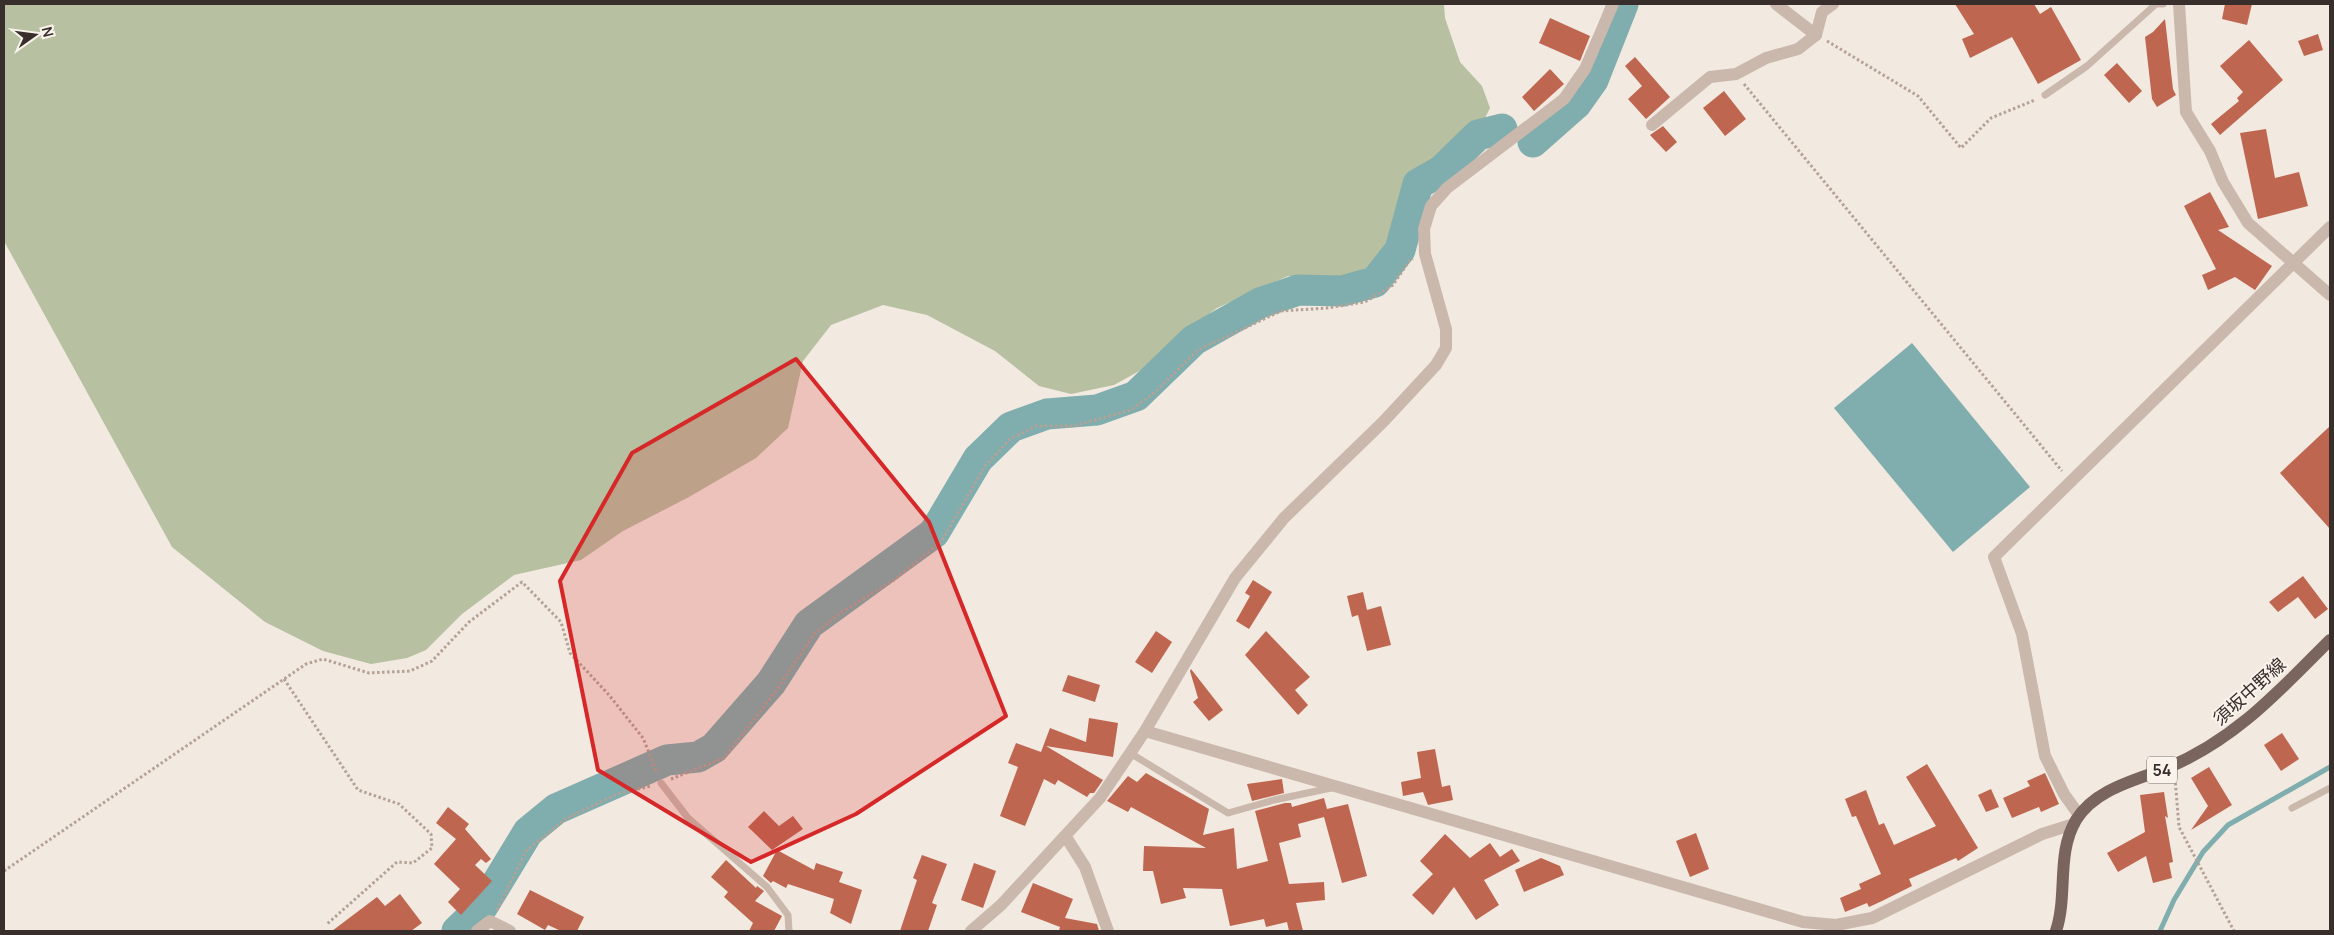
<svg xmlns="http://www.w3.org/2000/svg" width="2334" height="935" viewBox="0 0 2334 935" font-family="Manrope,'Noto Sans JP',sans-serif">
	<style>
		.green { fill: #b7c0a1 }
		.water { fill: #80adad }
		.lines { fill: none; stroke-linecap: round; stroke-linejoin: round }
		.stream { stroke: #80adad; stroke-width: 5 }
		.river { stroke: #80adad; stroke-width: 31 }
		.building { fill: #bf6651 }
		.path { stroke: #b5a296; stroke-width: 3; stroke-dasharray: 2.5 2.5; stroke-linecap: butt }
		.service { stroke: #cab8ac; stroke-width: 7 }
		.minor { stroke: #cab8ac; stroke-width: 12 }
		.primary { stroke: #79655d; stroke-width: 12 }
		.marked { fill: #d62828; fill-opacity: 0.2; stroke: #d62828; stroke-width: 4; stroke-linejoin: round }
		.labels { text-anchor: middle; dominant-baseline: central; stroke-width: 4; stroke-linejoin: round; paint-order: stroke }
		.shield { fill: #f9f3ec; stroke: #726965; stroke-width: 1 }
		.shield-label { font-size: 16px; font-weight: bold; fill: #382e2b }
		.street-label { font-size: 18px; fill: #382e2b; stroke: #f9f3ec }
	</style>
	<rect width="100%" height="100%" fill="#f2e9e0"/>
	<polygon class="green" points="4,4 1444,4 1445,18 1460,62 1482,86 1490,108 1481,126 1451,147 1435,162 1412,175 1388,246 1371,272 1341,279 1288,276 1217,308 1172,342 1143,369 1114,385 1071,394 1039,386 995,351 927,315 883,305 831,325 803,361 788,428 756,458 689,497 623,531 581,560 514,575 462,614 426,650 407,658 371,664 323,651 265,622 172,547 4,241"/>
	<polygon class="water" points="1912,343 2030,487 1953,552 1834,408"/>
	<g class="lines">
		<polyline class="stream" points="2160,931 2174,900 2203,852 2228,825 2330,767"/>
		<g class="river">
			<polyline points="1533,142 1576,104 1593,80 1623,4"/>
			<polyline points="457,931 483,906 528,832 556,809 667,760 698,757 714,748 771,683 809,624 934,533 978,459 1011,427 1047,414 1097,410 1136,396 1194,340 1260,303 1298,290 1342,291 1375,282 1400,250 1418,184 1441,171 1478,135 1502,129"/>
		</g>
	</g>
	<g class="building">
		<polygon points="1955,4 2034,4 2040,14 2051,7 2081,60 2038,84 2012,37 1970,58 1962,39 1974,34"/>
		<polygon points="2225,4 2252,4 2247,25 2222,19"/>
		<polygon points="1550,18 1590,36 1580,61 1539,43"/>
		<polygon points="2165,19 2173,89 2176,95 2157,107 2152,99 2145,37 2153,32"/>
		<polygon points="2318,34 2323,50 2304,56 2298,41"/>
		<polygon points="2249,40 2283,80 2220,135 2211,124 2239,101 2237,98 2243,92 2220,66"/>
		<polygon points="1635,57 1670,97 1646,119 1628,99 1642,86 1625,66"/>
		<polygon points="2117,63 2142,91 2129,103 2104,75"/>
		<polygon points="1550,69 1564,84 1534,111 1522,97"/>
		<polygon points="1724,91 1746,119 1725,136 1703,108"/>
		<polygon points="1663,126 1677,142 1666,152 1650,135"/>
		<polygon points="2266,129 2275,178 2299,172 2308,206 2258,219 2240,133"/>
		<polygon points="2210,192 2229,227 2218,230 2272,266 2255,290 2235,277 2208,290 2202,275 2216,269 2184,206"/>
		<polygon points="2330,426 2330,529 2280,473"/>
		<polygon points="2303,576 2328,609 2315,619 2298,597 2278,612 2269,602"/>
		<polygon points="1253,580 1272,592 1249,629 1236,621 1250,596 1245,593"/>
		<polygon points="1363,592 1367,610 1381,606 1391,645 1367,651 1358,615 1352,617 1347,596"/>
		<polygon points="1156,631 1172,642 1152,673 1135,662"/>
		<polygon points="1266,631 1310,677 1295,690 1308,705 1298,715 1245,655"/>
		<polygon points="1191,669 1223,710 1209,721 1193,702 1198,698 1190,671"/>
		<polygon points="1068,675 1100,685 1095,702 1062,691"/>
		<polygon points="1089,718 1118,723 1113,757 1046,746 1103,780 1094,793 1090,793 1087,797 1058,780 1055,785 1044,779 1025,826 1000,816 1018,767 1008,763 1016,743 1041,752 1050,728 1086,742"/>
		<polygon points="2282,733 2299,759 2281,771 2264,745"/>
		<polygon points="1435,749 1442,787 1450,785 1453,800 1428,805 1423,792 1403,796 1401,782 1421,778 1417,752"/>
		<polygon points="1927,764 1978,848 1958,861 1956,858 1909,879 1912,886 1882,901 1869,907 1867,903 1845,912 1840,898 1861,889 1859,884 1881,874 1856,816 1852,817 1845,799 1866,790 1879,825 1884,823 1894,845 1936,826 1906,777"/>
		<polygon points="2209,767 2232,805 2191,830 2208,806 2191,778"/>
		<polygon points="1146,773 1209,809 1203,835 1234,828 1237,869 1268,861 1255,811 1285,803 1291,803 1292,807 1324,798 1327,809 1348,804 1367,876 1342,883 1324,817 1298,824 1301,837 1279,843 1289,884 1324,882 1325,900 1296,903 1303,931 1289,931 1287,922 1266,927 1264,919 1230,926 1222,889 1183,888 1186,898 1161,904 1153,871 1143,871 1144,846 1206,848 1131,807 1128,812 1107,801 1128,776 1137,782"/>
		<polygon points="2045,773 2059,804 2041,812 2039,807 2012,818 2003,798 2030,786 2027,781"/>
		<polygon points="1282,779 1284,793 1252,801 1247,784"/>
		<polygon points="1991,789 1999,807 1986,812 1978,795"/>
		<polygon points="2164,792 2168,818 2165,816 2173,862 2169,863 2172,878 2153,883 2146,856 2118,872 2107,853 2145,832 2140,795"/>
		<polygon points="448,807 469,824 465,829 491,859 486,863 481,859 475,865 492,881 461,915 448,902 460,889 434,864 456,839 436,823"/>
		<polygon points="764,811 779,826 793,816 803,829 772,850 748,827"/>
		<polygon points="1696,833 1709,869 1690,877 1676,841"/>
		<polygon points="1445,834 1470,858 1490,843 1500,857 1512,849 1520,861 1484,880 1499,905 1476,920 1454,887 1433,915 1412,895 1433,874 1420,861"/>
		<polygon points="777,850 814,870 816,863 843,872 839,882 862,890 851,924 830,913 834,899 788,884 786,888 773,881 771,883 763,876"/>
		<polygon points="922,855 947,864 932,903 937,905 928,931 900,931 917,880 913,878"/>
		<polygon points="1541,858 1560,866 1564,875 1524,892 1515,870"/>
		<polygon points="726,860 756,888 757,886 764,891 755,901 782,916 774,931 749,931 753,923 724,897 728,892 711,877"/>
		<polygon points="974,863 996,871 983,908 961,900"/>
		<polygon points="1033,883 1073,899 1065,918 1097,924 1099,931 1059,931 1060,927 1021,912"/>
		<polygon points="530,890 584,917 577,931 561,931 548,925 545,930 517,914"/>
		<polygon points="400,894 422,923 411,931 332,931 377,897 385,906"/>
	</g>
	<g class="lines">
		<g class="path">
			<polyline points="1827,41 1918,96 1961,148 1991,118 2035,100"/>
			<polyline points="1744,84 2062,471"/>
			<polyline points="284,679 358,790 399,804 431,834 432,848 413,863 397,862 327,924"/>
			<polyline points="2175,778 2179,827 2234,931"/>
			<polyline points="671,779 724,758 776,691 814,634 839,614 894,580 941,542 985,466 1010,439 1036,426 1073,426 1131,410 1154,393 1198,350 1281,311 1327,308 1365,302 1393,285 1409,261 1413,259"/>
			<polyline points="4,871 306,664 323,659 369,673 410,671 432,661 469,622 522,582 561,622 570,653 609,695 643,738 657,773"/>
			<polyline points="497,910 526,851 567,818 617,794 651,786"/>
		</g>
		<g class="service">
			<polyline points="2045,95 2087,66 2156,4 2163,4"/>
			<polyline points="1130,753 1228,813 1274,800 1331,788"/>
			<polyline points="661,783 688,818 767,887 788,915 789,931"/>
			<polyline points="2292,808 2330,788"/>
		</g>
		<g class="minor">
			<polyline points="1776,4 1816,35"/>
			<polyline points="2179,4 2186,112 2210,151 2223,182 2248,223 2330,295"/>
			<polyline points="1652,125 1710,77 1736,74 1766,58 1798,49 1816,35 1822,12 1833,4"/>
			<polyline points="1145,731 1803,922 1836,925 1872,918 2042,834 2074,824"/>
			<polyline points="2079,815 2064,794 2045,756 2022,634 1994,557 2330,227"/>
			<polyline points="1066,837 1085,867 1108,931"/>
			<polyline points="477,931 490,921 510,931"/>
			<polyline points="971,931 1001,905 1100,798 1145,731 1235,578 1284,518 1383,422 1436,365 1446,348 1446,329 1425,254 1424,229 1431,206 1447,188 1564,99 1585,69 1613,4"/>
		</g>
		<path class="primary" d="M2056,931C2068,895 2056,854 2076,820C2095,789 2136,780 2167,768C2235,740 2279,691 2330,640"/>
	</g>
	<path class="marked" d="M796,359L929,522L1006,716L856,814L751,862L598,770L560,581L632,453Z"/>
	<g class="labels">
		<rect class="shield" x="2147" y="756.5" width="30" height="27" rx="4"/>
		<g class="shield-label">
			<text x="2162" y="770">54</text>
		</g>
		<g class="street-label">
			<text transform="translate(2249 691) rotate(-42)">須坂中野線</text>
		</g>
	</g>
	<rect width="2334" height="935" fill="none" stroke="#382e2b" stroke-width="10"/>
	<g transform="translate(35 35) rotate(76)" stroke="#f9f3ec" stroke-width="4" paint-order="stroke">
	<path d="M0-4L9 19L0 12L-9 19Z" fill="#382e2b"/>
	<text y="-8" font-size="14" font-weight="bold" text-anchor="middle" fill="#382e2b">N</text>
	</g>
</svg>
